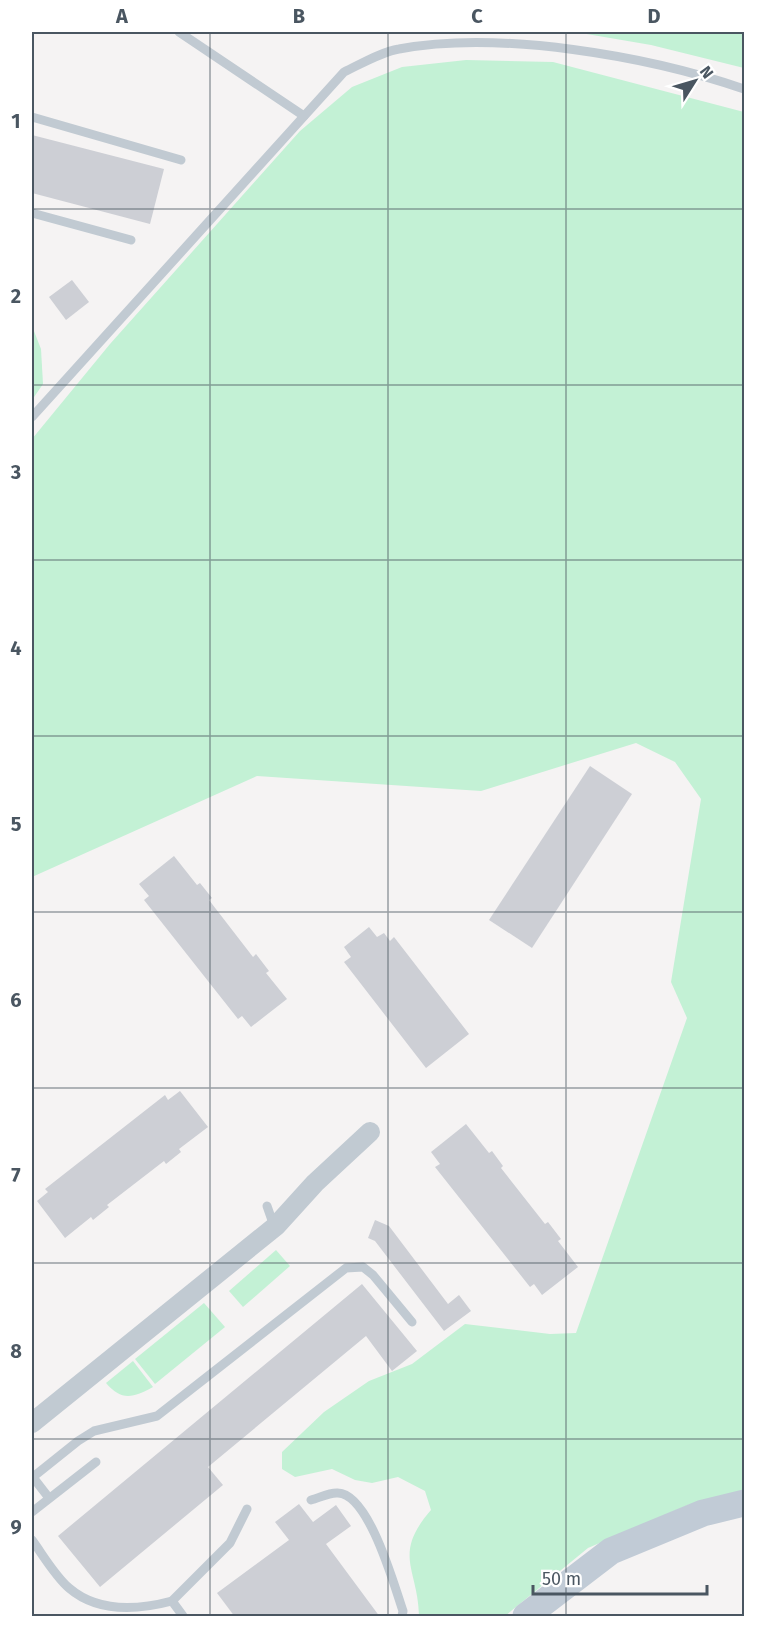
<svg xmlns="http://www.w3.org/2000/svg" width="776" height="1648" viewBox="0 0 776 1648" font-family="'Fira Sans',sans-serif">
	<style>
		.green { fill: #c3f1d5 }
		.building { fill: #cdcfd5 }
		.lines { fill: none; stroke-linecap: round; stroke-linejoin: round }
		.service { stroke: #c1cad2; stroke-width: 9 }
		.minor { stroke: #c1cad2; stroke-width: 20 }
		.secondary { stroke: #c1cbd6; stroke-width: 27 }
		.grid { fill: none; stroke: #4a5661; stroke-width: 1.5; stroke-opacity: 0.55 }
		.neatline { fill: none; stroke: #4a5661; stroke-width: 2 }
		.grid-label { font-size: 20px; text-anchor: middle; font-weight: bold; fill: #4a5661 }
	</style>
	<rect width="100%" height="100%" fill="#f5f3f3"/>
	<g class="green">
		<polygon points="575,32 744,32 744,68 651,45"/>
		<path d="M466,60L553,62L744,112V1490L688,1505L588,1548L505,1616H419C418,1568 392,1555 431,1510L425,1491L398,1477L372,1483L355,1480L332,1469L295,1477L282,1469V1452L324,1412L369,1381L412,1364L465,1324L550,1334L576,1333L687,1018L671,982L701,799L675,762L636,743L481,791L257,776L32,877V439L110,344L300,131L352,87L402,67Z"/>
		<polygon points="32,326 41,349 43,384 32,400"/>
		<polygon points="276,1250 290,1266 243,1307 229,1291"/>
		<polygon points="204,1303 225,1327 155,1384 135,1359"/>
		<path d="M133,1361L153,1387C133,1398 121,1401 106,1383Z"/>
	</g>
	<g class="building">
		<polygon points="32,135 164,169 150,224 32,193"/>
		<polygon points="72,280 89,302 66,320 49,297"/>
		<polygon points="590,766 632,794 532,948 489,920"/>
		<polygon points="174,856 197,885 200,883 212,898 209,900 253,957 256,954 269,971 266,973 287,999 251,1027 242,1016 238,1019 144,900 149,896 139,884"/>
		<polygon points="369,927 377,937 384,933 390,941 394,937 469,1034 426,1068 344,962 351,957 344,947"/>
		<polygon points="180,1091 208,1127 179,1149 181,1152 166,1164 164,1161 107,1205 109,1207 93,1220 91,1217 65,1238 37,1201 48,1192 45,1189 165,1095 168,1100"/>
		<polygon points="466,1124 489,1153 492,1151 503,1166 501,1168 545,1224 548,1222 561,1239 558,1241 578,1267 542,1295 534,1284 530,1287 435,1167 440,1164 431,1152"/>
		<polygon points="375,1220 389,1226 448,1304 459,1295 471,1311 444,1331 375,1241 368,1238"/>
		<polygon points="362,1284 417,1351 392,1371 366,1336 208,1467 223,1485 100,1587 58,1536"/>
		<polygon points="299,1504 313,1522 336,1505 351,1526 326,1544 380,1617 235,1617 217,1593 289,1540 275,1522"/>
	</g>
	<g class="lines">
		<g class="service">
			<polyline points="179,32 304,116"/>
			<polyline points="32,117 181,160"/>
			<polyline points="32,213 131,240"/>
			<path d="M32,417L344,72C361,64 381,52 399,49C499,30 648,56 744,89"/>
			<polyline points="267,1206 274,1226"/>
			<polyline points="32,1476 49,1498"/>
			<polyline points="33,1477 78,1441 94,1431 157,1416 346,1268 363,1267 373,1275 412,1322"/>
			<path d="M311,1500C319,1498 330,1492 338,1493C369,1494 394,1585 403,1611L402,1616"/>
			<polyline points="32,1512 96,1462"/>
			<path d="M32,1540C43,1555 55,1576 69,1588C98,1613 138,1610 172,1601L183,1616"/>
			<polyline points="172,1601 230,1543 247,1509"/>
		</g>
		<polyline class="minor" points="32,1423 276,1226 315,1183 370,1132"/>
		<polyline class="secondary" points="526,1616 611,1551 703,1513 744,1503"/>
	</g>
	<path class="grid" d="M210,32V1616M388,32V1616M566,32V1616M32,209H744M32,385H744M32,560H744M32,736H744M32,912H744M32,1088H744M32,1263H744M32,1439H744"/>
	<rect width="776" height="1648" fill="none" stroke="#ffffff" stroke-width="66"/>
	<g transform="translate(695 81) rotate(53)" stroke="#ffffff" stroke-width="4.5" paint-order="stroke">
	<path d="M0-4.5L10 22L0 15L-10 22Z" fill="#4a5661"/>
	<text y="-9" font-size="16" font-weight="bold" text-anchor="middle" fill="#4a5661">N</text>
	</g>
	<path d="M533 1585v9h174v-9" fill="none" stroke="#4a5661" stroke-width="3"/>
	<text x="542" y="1585" font-size="18" fill="#4a5661" stroke="#ffffff" stroke-width="4.5" paint-order="stroke">50 m</text>
	<rect x="33" y="33" width="710" height="1582" class="neatline"/>
	<g class="grid-label">
		<text x="122" y="23">A</text>
		<text x="299" y="23">B</text>
		<text x="477" y="23">C</text>
		<text x="654" y="23">D</text>
		<text x="16" y="128">1</text>
		<text x="16" y="303">2</text>
		<text x="16" y="479">3</text>
		<text x="16" y="655">4</text>
		<text x="16" y="831">5</text>
		<text x="16" y="1007">6</text>
		<text x="16" y="1182">7</text>
		<text x="16" y="1358">8</text>
		<text x="16" y="1534">9</text>
	</g>
</svg>
